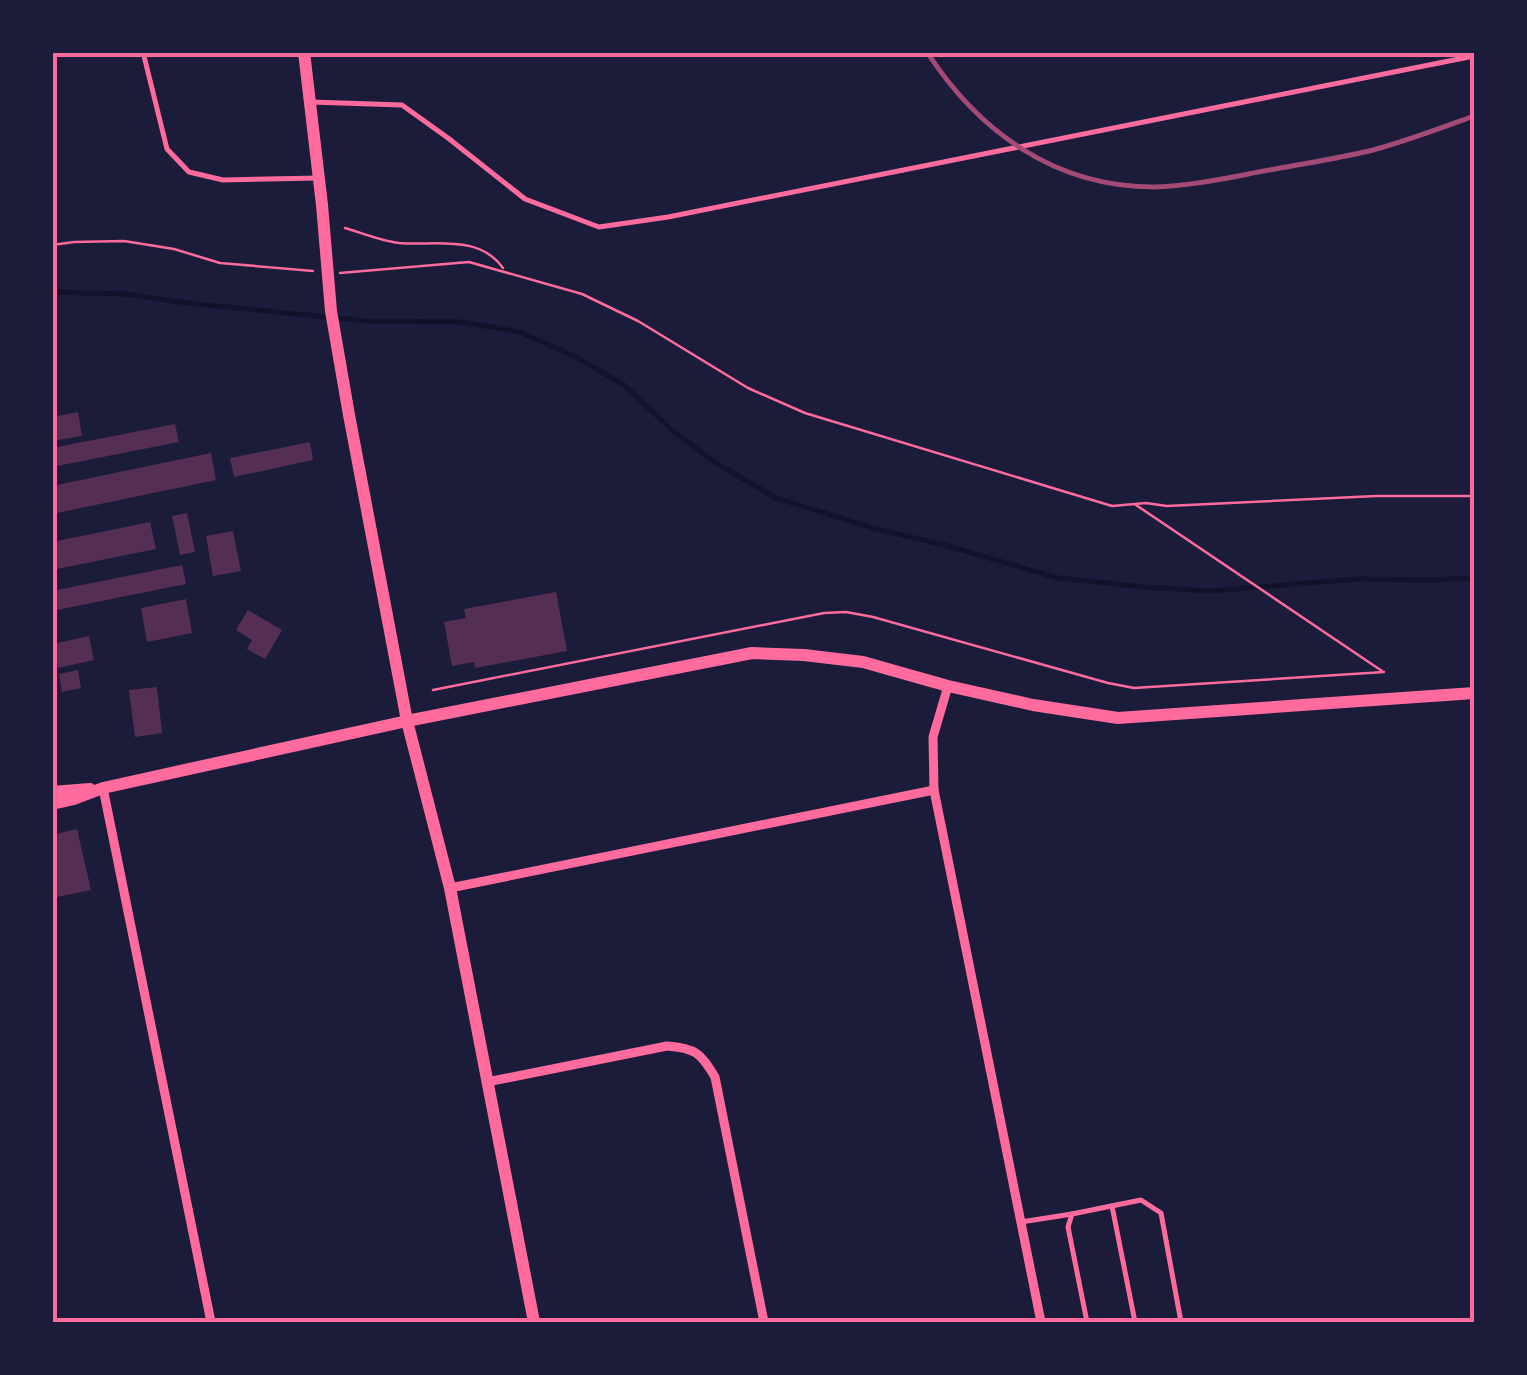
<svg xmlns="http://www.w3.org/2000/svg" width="1527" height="1375" viewBox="0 0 1527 1375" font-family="'Roboto Condensed',sans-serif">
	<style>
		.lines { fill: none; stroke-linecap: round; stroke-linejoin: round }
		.stream { stroke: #12122b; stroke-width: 5 }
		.building { fill: #542f53 }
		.path { stroke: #ff6b9d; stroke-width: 2.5 }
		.service { stroke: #ff6b9d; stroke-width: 5 }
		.minor { stroke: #ff6b9d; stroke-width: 9 }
		.secondary { stroke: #ff6b9d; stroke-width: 12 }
		.rail { stroke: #a44b75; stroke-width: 5 }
		.neatline { fill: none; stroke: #ff6b9d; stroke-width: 4 }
	</style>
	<rect width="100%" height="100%" fill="#1b1b3a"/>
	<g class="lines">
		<polyline class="stream" points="52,292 125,294 187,303 367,321 461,322 520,332 576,357 624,385 673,431 716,463 776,498 873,528 948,546 1058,578 1144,587 1209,591 1357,579 1434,580 1474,578"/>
	</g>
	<g class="building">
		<polygon points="78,412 82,436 52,441 52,417"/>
		<polygon points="175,424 179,442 52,467 52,448"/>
		<polygon points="310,442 313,460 234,477 230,458"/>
		<polygon points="211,453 216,480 52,514 52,486"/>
		<polygon points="187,513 195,552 180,555 172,516"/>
		<polygon points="150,522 156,549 52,570 52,542"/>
		<polygon points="233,531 241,571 213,576 206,536"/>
		<polygon points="182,565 186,584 52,611 52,591"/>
		<polygon points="556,592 567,651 475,668 474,662 452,666 444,622 466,618 464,609"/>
		<polygon points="186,599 192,633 147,642 141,608"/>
		<polygon points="248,610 282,630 265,659 247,649 252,640 236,630"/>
		<polygon points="89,636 94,660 58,668 53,644"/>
		<polygon points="78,670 81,688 62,692 59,674"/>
		<polygon points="157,687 162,733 135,737 129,690"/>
		<polygon points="77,829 91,890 52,898 52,835"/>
	</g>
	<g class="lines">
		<g class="path">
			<path d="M345,228C362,233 381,241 399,243C435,246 479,234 503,268"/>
			<polyline points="52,245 74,242 124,241 174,249 220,263 313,271"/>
			<polyline points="340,273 469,262 582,294 638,321 748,388 805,413 1112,506 1146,503 1167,506 1376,496 1474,496"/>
			<polyline points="1136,505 1382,671"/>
			<polyline points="433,690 824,613 846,612 873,617 1108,683 1134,688 1384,672"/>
		</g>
		<g class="service">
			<polyline points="143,52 167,149 189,172 223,180 319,178"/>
			<polyline points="311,102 402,105 448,138 525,199 599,227 668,217 1474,56"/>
			<polyline points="1112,1206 1135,1322"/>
			<polyline points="1021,1222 1072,1214"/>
			<polyline points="1087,1322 1068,1227 1072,1214 1141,1200 1161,1213 1181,1322"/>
		</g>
		<g class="minor">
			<polyline points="948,686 933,737 934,790 1041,1322"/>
			<polyline points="103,788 211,1322"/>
			<polyline points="450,888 934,790"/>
			<path d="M487,1082L667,1046C695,1048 701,1053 715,1077L764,1322"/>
		</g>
		<g class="secondary">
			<polyline points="304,52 322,205 331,311 349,415 407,721 450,888 534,1322"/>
			<polyline points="52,792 90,789"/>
			<polyline points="52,804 74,799 103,788 407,721 752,653 804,655 863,662 948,686 1033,705 1118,718 1474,693"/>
		</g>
		<path class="rail" d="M927,52C979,132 1055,187 1154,187C1194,186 1235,176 1275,169C1307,163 1341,158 1373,150C1407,141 1441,128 1474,116"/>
	</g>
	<rect width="1527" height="1375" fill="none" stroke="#1b1b3a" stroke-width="110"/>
	<rect x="55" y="55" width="1417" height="1265" class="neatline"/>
</svg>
